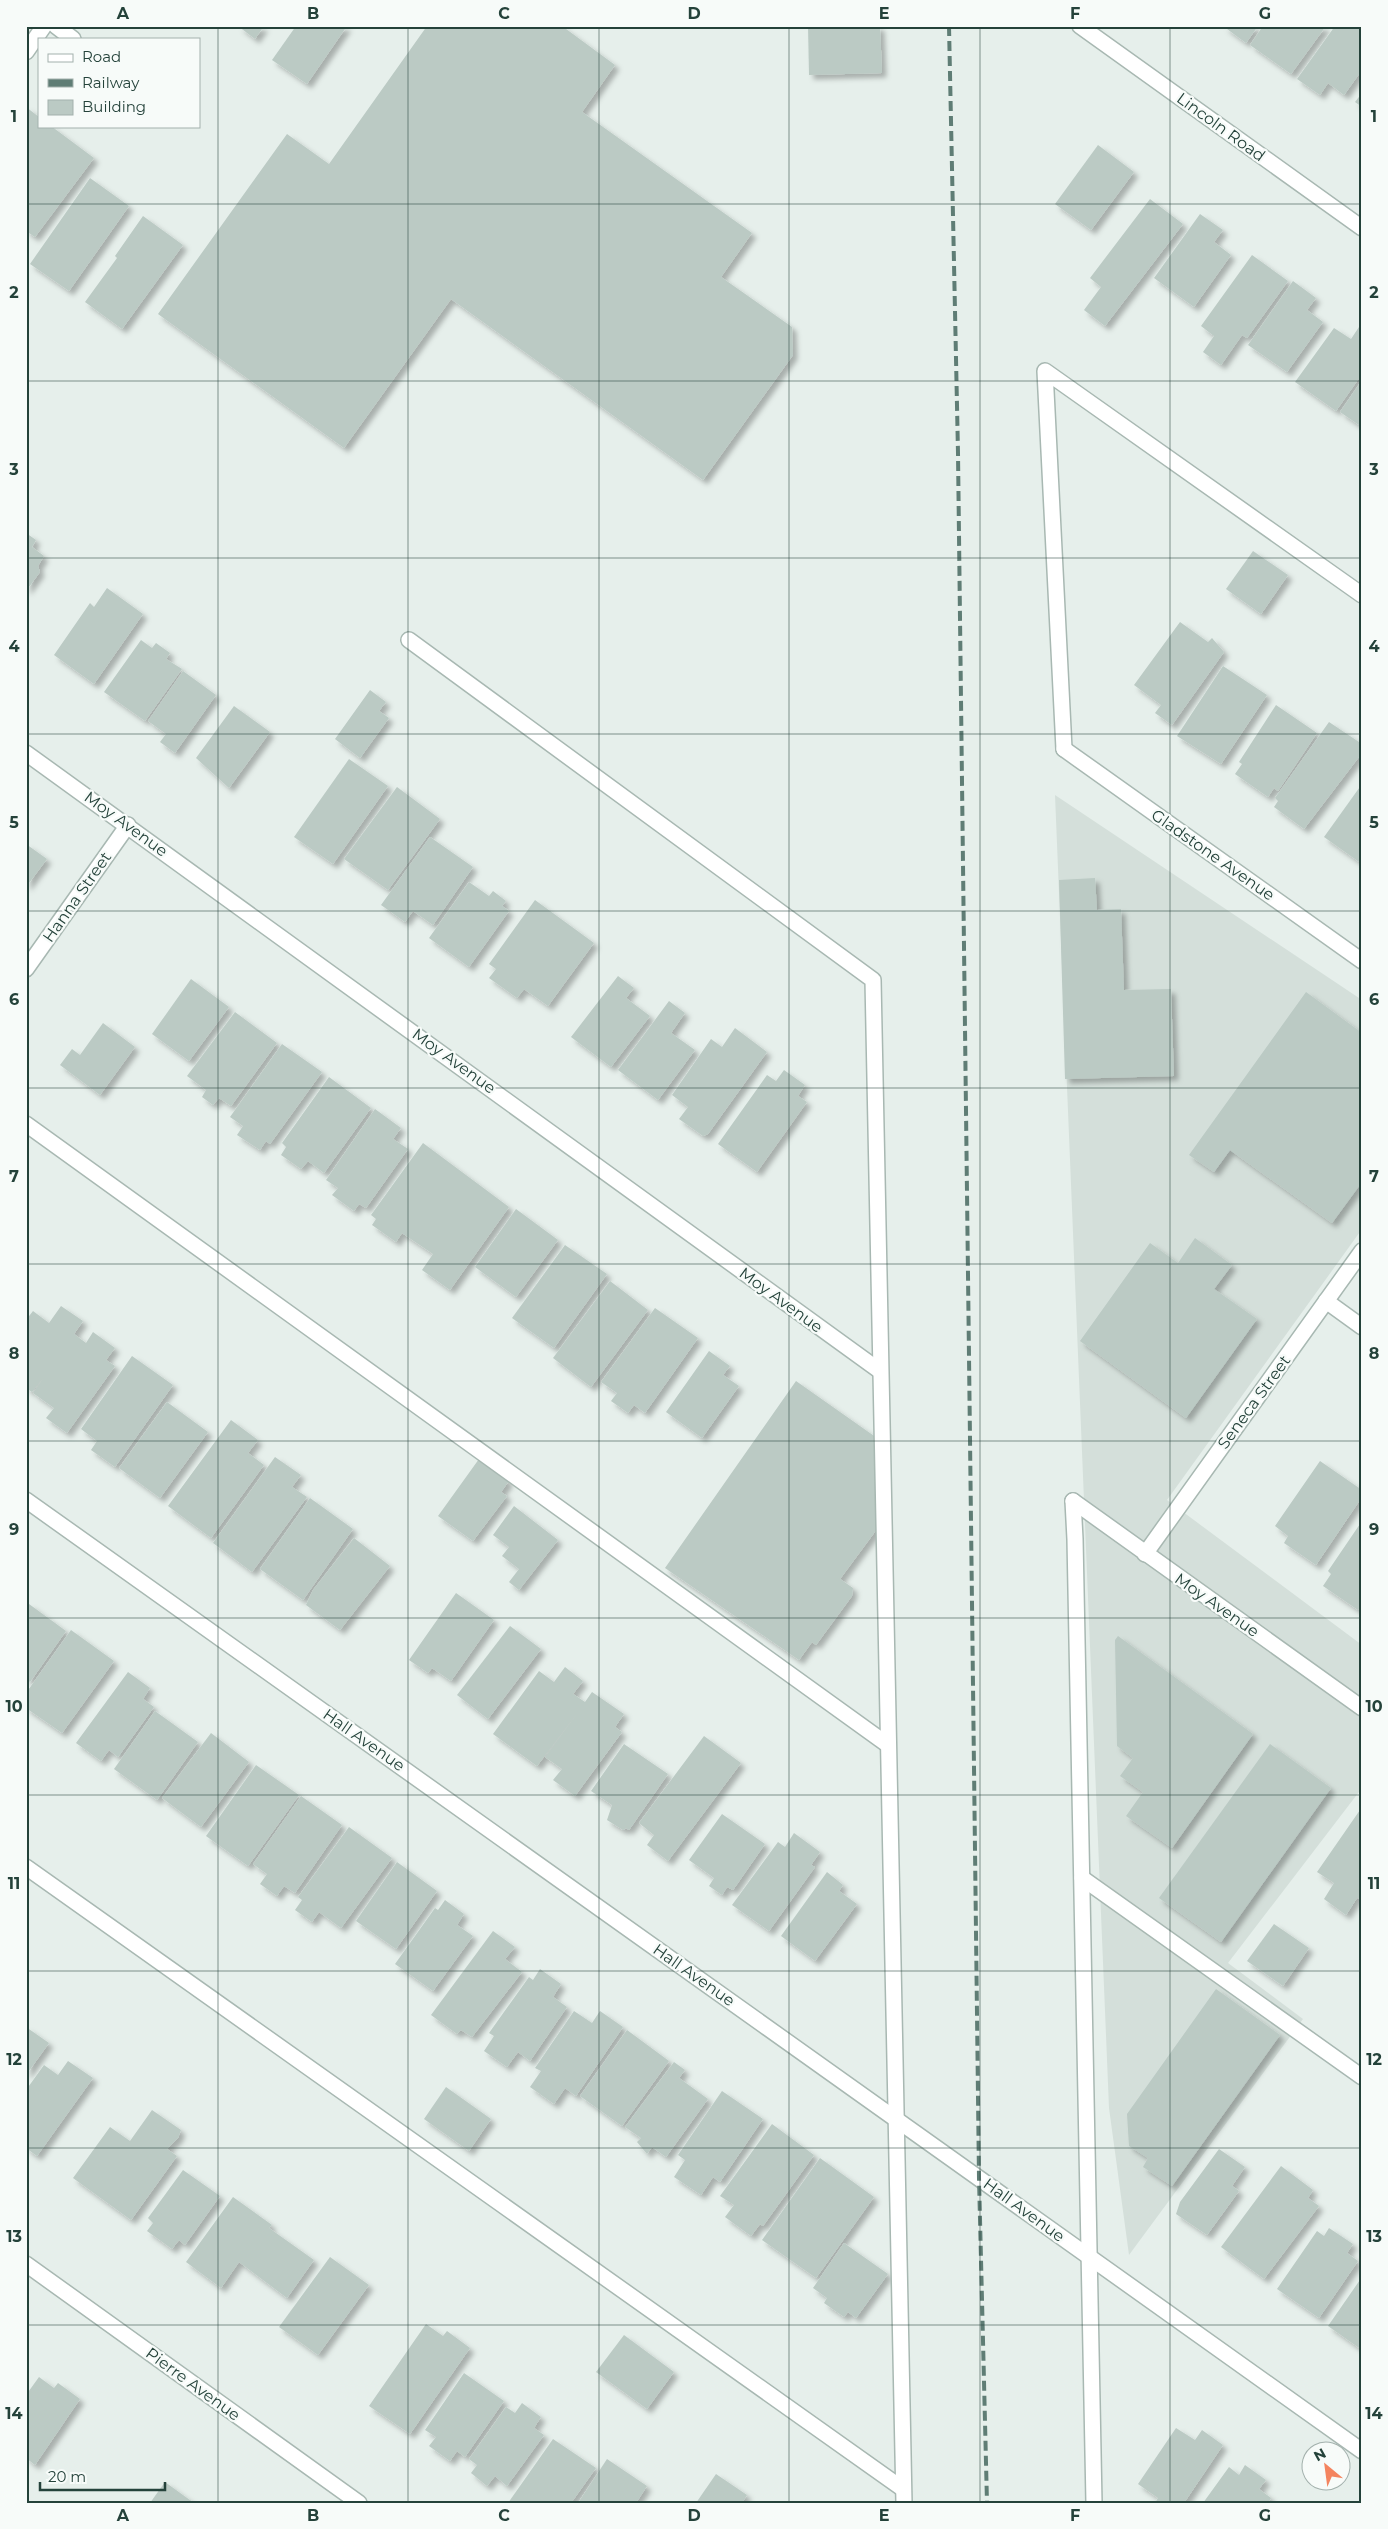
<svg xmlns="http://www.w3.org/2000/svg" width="1388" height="2529" viewBox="0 0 1388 2529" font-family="Montserrat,sans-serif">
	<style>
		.built { fill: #d4dfda }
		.building { fill: #bbcac4; filter: url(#shadow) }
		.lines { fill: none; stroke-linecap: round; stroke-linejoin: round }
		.service-casing { stroke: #a8b8b2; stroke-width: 18 }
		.minor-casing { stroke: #a8b8b2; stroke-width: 18 }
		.service { stroke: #fff; stroke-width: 15 }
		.minor { stroke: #fff; stroke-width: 15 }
		.rail { stroke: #5f7d75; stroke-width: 4; stroke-dasharray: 10 5; stroke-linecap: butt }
		.grid { fill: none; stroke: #24423a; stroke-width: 1; stroke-opacity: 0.55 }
		.labels { text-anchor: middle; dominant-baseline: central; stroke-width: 4.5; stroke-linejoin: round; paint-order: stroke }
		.street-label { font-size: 16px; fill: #24423a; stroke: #f7fbf9 }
		.neatline { fill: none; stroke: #24423a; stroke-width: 2 }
		.grid-label { font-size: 16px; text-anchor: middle; font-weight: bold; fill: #24423a }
	</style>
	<defs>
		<filter id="shadow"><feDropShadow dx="4.5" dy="4.5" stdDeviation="2.5" flood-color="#0004"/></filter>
	</defs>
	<rect width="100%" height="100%" fill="#e6efeb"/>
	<polygon class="built" points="1055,795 1362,1000 1362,1229 1167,1500 1362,1645 1362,1788 1228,1963 1303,2019 1129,2255 1109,2108"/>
	<g class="building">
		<polygon points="238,26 264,26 255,39"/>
		<polygon points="296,26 347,26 307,84 272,60"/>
		<polygon points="427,26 562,26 615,65 582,112 752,233 721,277 792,327 793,355 703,480 451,299 344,448 158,314 287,134 329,164"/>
		<polygon points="808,26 880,26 882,73 809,75"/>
		<polygon points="1223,26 1258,26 1246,43"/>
		<polygon points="1263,26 1326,26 1291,74 1250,45"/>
		<polygon points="1335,26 1357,26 1362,30 1362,70 1344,95 1328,83 1320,95 1297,79"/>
		<polygon points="1362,93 1362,107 1355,102"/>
		<polygon points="26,107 39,117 39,126 51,126 94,158 35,237 26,231"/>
		<polygon points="1098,145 1134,172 1091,230 1055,204"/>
		<polygon points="90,178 129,206 69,291 30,264"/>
		<polygon points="1150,199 1183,224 1105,326 1084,310 1101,287 1090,278"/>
		<polygon points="1200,214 1223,230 1214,242 1231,255 1194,307 1154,278"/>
		<polygon points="143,216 183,245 122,329 85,302 117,258 115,256"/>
		<polygon points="1252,255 1288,281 1247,338 1242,335 1221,365 1203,352 1214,336 1201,326"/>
		<polygon points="1293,281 1316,298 1307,310 1323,322 1287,372 1248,345"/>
		<polygon points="1359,327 1362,329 1362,374 1336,411 1295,382 1334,328 1351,339"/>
		<polygon points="1362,380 1362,427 1340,412"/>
		<polygon points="26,533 36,540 32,547 44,556 38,566 40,572 26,591"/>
		<polygon points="1253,551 1288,575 1261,614 1226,589"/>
		<polygon points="107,588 143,614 94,684 54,655 90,603 94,607"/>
		<polygon points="1180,622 1208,642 1212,638 1224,652 1172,725 1155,713 1161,705 1134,685"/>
		<polygon points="141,640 152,648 156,643 170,653 166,659 182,669 145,721 104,692"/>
		<polygon points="1223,666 1267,695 1221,764 1177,736"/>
		<polygon points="183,671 216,695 175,753 160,742 166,734 148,721"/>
		<polygon points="370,690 386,702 379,711 389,718 360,758 335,739"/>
		<polygon points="1276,705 1317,733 1278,791 1274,788 1268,797 1235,774 1242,764 1239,762"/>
		<polygon points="234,706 270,732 229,788 196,758"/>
		<polygon points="1329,722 1362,744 1362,753 1304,829 1274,807 1278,801 1275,798"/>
		<polygon points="349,759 388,786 333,864 294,837"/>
		<polygon points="1362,784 1362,864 1324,837"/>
		<polygon points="397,787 440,819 388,890 344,859"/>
		<polygon points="430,837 473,867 433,925 413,911 405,922 381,905"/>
		<polygon points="26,844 47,859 26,887"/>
		<polygon points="1095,878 1097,910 1121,909 1124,990 1171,989 1174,1076 1065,1079 1059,880"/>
		<polygon points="469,882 489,896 493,891 506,901 502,906 509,911 469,967 429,938"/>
		<polygon points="535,900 594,943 548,1006 524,989 517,998 489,978 496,969 489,964"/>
		<polygon points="618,976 634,988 626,998 650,1016 611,1067 571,1037"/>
		<polygon points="191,979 229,1007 189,1061 152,1034"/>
		<polygon points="1306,992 1362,1033 1362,1182 1332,1223 1230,1150 1214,1172 1189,1155"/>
		<polygon points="669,1001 685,1013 671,1033 695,1050 658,1100 618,1070"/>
		<polygon points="235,1012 277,1043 231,1106 219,1098 213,1105 202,1097 206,1090 187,1076"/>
		<polygon points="103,1023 135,1047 100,1095 60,1065 72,1049 80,1055"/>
		<polygon points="735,1028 767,1052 708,1134 703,1136 679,1119 688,1107 672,1095 711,1039 722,1047"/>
		<polygon points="282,1044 322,1072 270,1144 266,1141 260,1150 237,1135 243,1126 230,1117"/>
		<polygon points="784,1070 805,1085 798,1096 807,1102 757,1172 718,1144 767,1075 776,1081"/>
		<polygon points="329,1077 371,1108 324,1173 308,1161 301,1169 281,1155 286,1147 282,1143"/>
		<polygon points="375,1109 401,1128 393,1139 408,1149 366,1208 359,1204 354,1211 332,1195 338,1188 326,1180"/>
		<polygon points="423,1143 509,1207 450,1290 422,1270 433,1254 402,1233 396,1242 372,1225 376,1219 371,1215"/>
		<polygon points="516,1209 558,1240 516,1297 475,1267"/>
		<polygon points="1195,1238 1232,1265 1214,1289 1257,1319 1186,1418 1080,1341 1150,1243 1178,1263"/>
		<polygon points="565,1245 607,1274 554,1348 512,1318"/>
		<polygon points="610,1281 648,1310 591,1387 553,1358"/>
		<polygon points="61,1306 83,1321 74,1334 86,1343 93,1332 115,1348 106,1360 115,1366 67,1433 46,1418 54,1408 33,1393 44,1377 32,1392 26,1388 26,1320 33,1311 49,1323"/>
		<polygon points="655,1308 698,1338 645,1413 634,1405 628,1413 611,1401 617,1393 601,1382"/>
		<polygon points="709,1351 730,1366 723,1375 739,1386 702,1438 666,1412"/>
		<polygon points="132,1356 173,1385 115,1467 91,1450 97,1441 81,1429"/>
		<polygon points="796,1381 877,1438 877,1529 840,1579 853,1588 852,1596 816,1645 812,1642 799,1660 665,1568"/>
		<polygon points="167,1402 208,1432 160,1498 119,1468"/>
		<polygon points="231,1420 258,1440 248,1453 264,1465 211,1538 168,1506"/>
		<polygon points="275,1457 301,1475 292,1487 307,1497 252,1572 213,1543"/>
		<polygon points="479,1459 509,1481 501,1492 507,1496 473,1541 438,1516"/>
		<polygon points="1320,1461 1362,1490 1362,1497 1316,1565 1284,1543 1288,1536 1275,1526"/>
		<polygon points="310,1498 353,1529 303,1600 260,1569"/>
		<polygon points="514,1506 558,1540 519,1590 509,1582 519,1569 502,1556 509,1547 493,1535"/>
		<polygon points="1362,1521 1362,1604 1358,1610 1323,1586 1331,1574 1328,1571"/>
		<polygon points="354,1538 390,1566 340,1630 306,1605 313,1590"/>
		<polygon points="456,1593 494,1620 451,1681 432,1668 428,1673 409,1660"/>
		<polygon points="29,1604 66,1631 30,1682 26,1679 26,1608"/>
		<polygon points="510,1626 541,1649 488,1719 457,1695"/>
		<polygon points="71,1630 114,1661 62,1733 26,1708 26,1693"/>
		<polygon points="1118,1636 1253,1734 1172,1848 1126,1816 1143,1792 1120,1776 1133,1758 1117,1746 1115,1640"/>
		<polygon points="565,1667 583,1681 573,1694 585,1702 592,1692 624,1714 615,1727 622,1732 575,1796 553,1780 562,1769 545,1757 579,1711 537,1766 493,1734 539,1671 554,1682"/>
		<polygon points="128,1672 150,1688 143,1699 154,1707 118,1757 109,1750 101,1761 76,1743"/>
		<polygon points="155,1711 198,1742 157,1800 114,1769"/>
		<polygon points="211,1733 249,1762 201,1827 162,1798"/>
		<polygon points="704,1736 741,1763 668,1861 647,1845 654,1835 639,1823"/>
		<polygon points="624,1744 668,1774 629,1830 626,1828 623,1830 607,1820 612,1805 591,1791"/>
		<polygon points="1270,1744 1331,1788 1221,1942 1159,1898"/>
		<polygon points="256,1765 299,1795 248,1866 206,1836"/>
		<polygon points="301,1796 342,1825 295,1893 284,1886 277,1896 260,1884 267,1874 253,1864"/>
		<polygon points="1360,1810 1362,1899 1357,1898 1346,1915 1324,1899 1334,1883 1317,1872"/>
		<polygon points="722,1814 765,1844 733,1890 727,1887 722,1895 709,1886 714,1878 689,1860"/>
		<polygon points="349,1827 392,1858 341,1928 319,1912 312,1922 295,1910 302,1900 298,1897"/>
		<polygon points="794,1833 820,1852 811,1865 815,1867 769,1931 732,1905 778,1842 785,1847"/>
		<polygon points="397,1862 437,1891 396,1949 356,1921"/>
		<polygon points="827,1872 843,1885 839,1891 857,1904 815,1961 781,1936"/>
		<polygon points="445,1900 464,1914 457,1925 473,1936 433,1991 395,1964 435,1908 438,1910"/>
		<polygon points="1274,1924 1309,1948 1283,1986 1247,1961"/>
		<polygon points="493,1931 515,1947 505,1959 522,1972 472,2037 461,2030 457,2034 431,2015"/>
		<polygon points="540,1969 561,1984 553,1997 567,2007 530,2061 518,2052 507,2067 484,2051 494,2036 489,2033 529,1977 533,1980"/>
		<polygon points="1216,1989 1280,2035 1172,2186 1143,2167 1148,2158 1129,2146 1127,2114"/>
		<polygon points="574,2011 592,2023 600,2011 623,2027 576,2096 565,2088 554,2104 530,2087 541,2071 535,2068"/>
		<polygon points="26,2027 49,2043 26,2075"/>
		<polygon points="627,2030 669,2061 622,2126 580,2096"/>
		<polygon points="68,2061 93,2078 37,2156 26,2148 26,2090 44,2065 58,2075"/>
		<polygon points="674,2062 685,2070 679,2078 708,2099 666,2157 652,2147 647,2154 637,2142 641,2138 625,2127"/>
		<polygon points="446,2087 491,2119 469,2151 424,2119"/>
		<polygon points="722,2091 763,2119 720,2182 713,2177 701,2195 674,2177 685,2160 678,2155"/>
		<polygon points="152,2110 181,2130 178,2138 167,2149 177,2156 131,2220 73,2178 110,2127 130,2141"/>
		<polygon points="772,2124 814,2155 763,2226 760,2224 751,2236 725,2217 734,2205 720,2196"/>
		<polygon points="1219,2149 1245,2167 1232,2186 1239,2191 1207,2235 1176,2214 1180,2202"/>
		<polygon points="820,2158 874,2197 816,2278 762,2240"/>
		<polygon points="1281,2166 1313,2190 1308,2198 1319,2206 1264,2279 1221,2247"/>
		<polygon points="183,2170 220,2196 185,2245 179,2240 172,2249 147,2231 153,2223 148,2218"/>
		<polygon points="233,2197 272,2225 269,2228 314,2260 287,2298 239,2262 221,2288 186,2262"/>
		<polygon points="1329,2228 1353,2244 1347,2253 1358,2261 1319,2318 1277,2289 1317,2231 1324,2236"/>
		<polygon points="844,2243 888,2274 856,2318 848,2312 844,2317 824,2303 827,2298 813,2288"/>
		<polygon points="330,2257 369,2285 318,2355 279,2327"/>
		<polygon points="1362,2277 1362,2350 1328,2326"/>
		<polygon points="426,2324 443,2336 447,2331 470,2348 410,2434 369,2406"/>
		<polygon points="624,2335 674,2372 647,2409 596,2372"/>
		<polygon points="464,2373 504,2401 465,2457 457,2451 450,2461 429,2446 436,2437 425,2430"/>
		<polygon points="39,2377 54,2388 58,2383 80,2399 35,2465 26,2458 26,2395"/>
		<polygon points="522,2403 541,2417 534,2428 544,2435 507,2486 495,2476 487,2486 471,2473 477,2465 469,2459 506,2407 515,2413"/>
		<polygon points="1176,2428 1195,2440 1202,2430 1223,2445 1184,2503 1155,2503 1158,2498 1138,2484"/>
		<polygon points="553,2439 596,2468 571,2503 508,2503"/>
		<polygon points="607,2459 647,2486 636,2503 578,2503"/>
		<polygon points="1245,2465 1266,2480 1259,2489 1271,2498 1268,2503 1203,2503 1229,2467 1239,2475"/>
		<polygon points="716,2474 747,2495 742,2503 696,2503"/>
		<polygon points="165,2482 194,2503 150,2503"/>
	</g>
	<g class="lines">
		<defs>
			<g id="service">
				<polyline points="26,52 44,26"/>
				<polyline points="409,640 873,980 904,2503"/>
				<polyline points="1064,749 1045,371 1362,595"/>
				<polyline points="26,1124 888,1745"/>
				<polyline points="1326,1301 1362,1327"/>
				<polyline points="1073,1501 1075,1539 1094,2503"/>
				<polyline points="26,1867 903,2489"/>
				<polyline points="1082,1878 1362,2077"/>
			</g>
			<g id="minor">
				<polyline points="56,26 73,39"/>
				<polyline points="1080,26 1362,228"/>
				<polyline points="1064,749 1362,961"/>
				<polyline points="26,753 880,1371"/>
				<polyline points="26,969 128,825"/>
				<polyline points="26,1500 1362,2451"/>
				<polyline points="1073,1501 1362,1708"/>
				<polyline points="1145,1554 1362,1251"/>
				<polyline points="26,2264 359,2503"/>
			</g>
		</defs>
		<use href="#service" class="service-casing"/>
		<use href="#minor" class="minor-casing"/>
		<use href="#service" class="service"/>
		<use href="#minor" class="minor"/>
		<polyline class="rail" points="949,26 958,453 979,2178 987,2503"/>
	</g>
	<path class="grid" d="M218,26V2503M408,26V2503M599,26V2503M789,26V2503M980,26V2503M1170,26V2503M26,204H1362M26,381H1362M26,558H1362M26,734H1362M26,911H1362M26,1088H1362M26,1264H1362M26,1441H1362M26,1618H1362M26,1795H1362M26,1971H1362M26,2148H1362M26,2325H1362"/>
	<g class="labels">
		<g class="street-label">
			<text transform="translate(1221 127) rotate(36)">Lincoln Road</text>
			<text transform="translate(126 824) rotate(36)">Moy Avenue</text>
			<text transform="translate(1213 855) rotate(35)">Gladstone Avenue</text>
			<text transform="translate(77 897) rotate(-55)">Hanna Street</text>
			<text transform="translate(454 1061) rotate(36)">Moy Avenue</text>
			<text transform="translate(781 1300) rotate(36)">Moy Avenue</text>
			<text transform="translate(1254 1402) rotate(-54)">Seneca Street</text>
			<text transform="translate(1217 1605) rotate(35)">Moy Avenue</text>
			<text transform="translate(364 1740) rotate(35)">Hall Avenue</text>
			<text transform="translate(694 1975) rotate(35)">Hall Avenue</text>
			<text transform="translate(1024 2210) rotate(36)">Hall Avenue</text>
			<text transform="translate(193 2384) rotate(36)">Pierre Avenue</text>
		</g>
	</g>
	<rect width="1388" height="2529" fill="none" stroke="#f7fbf9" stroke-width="55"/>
	<rect x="38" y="38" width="162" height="90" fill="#f7fbf9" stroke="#a3b1ad"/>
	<rect x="48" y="54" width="25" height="8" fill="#ffffff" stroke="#a3b1ad"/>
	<text x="82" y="62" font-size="15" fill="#24423a">Road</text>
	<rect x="48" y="79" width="25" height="8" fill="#5f7d75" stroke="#a3b1ad"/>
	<text x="82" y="88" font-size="15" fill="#24423a">Railway</text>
	<rect x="48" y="100" width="25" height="15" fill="#bbcac4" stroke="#a3b1ad"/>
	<text x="82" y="112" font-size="15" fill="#24423a">Building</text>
	<g transform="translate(1326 2466) rotate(331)"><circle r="24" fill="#f7fbf9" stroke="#a3b1ad"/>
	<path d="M0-4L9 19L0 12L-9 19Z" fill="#f4845f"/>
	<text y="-8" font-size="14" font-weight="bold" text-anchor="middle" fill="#24423a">N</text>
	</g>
	<path d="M40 2482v8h125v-8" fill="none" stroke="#24423a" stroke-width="2.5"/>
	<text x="48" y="2482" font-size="15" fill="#24423a" stroke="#f7fbf9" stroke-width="4" paint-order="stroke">20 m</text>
	<rect x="28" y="28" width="1332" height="2474" class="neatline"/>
	<g class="grid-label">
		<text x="123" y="19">A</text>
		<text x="313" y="19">B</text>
		<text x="504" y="19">C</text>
		<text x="694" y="19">D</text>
		<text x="884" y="19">E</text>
		<text x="1075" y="19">F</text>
		<text x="1265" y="19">G</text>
		<text x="14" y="122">1</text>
		<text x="1374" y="122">1</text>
		<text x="14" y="298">2</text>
		<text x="1374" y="298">2</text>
		<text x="14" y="475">3</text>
		<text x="1374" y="475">3</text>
		<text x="14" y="652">4</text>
		<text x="1374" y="652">4</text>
		<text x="14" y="828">5</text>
		<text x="1374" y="828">5</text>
		<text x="14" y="1005">6</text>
		<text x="1374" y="1005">6</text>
		<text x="14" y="1182">7</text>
		<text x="1374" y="1182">7</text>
		<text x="14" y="1359">8</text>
		<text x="1374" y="1359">8</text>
		<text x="14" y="1535">9</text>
		<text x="1374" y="1535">9</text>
		<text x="14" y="1712">10</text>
		<text x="1374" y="1712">10</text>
		<text x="14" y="1889">11</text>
		<text x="1374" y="1889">11</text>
		<text x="14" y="2065">12</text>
		<text x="1374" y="2065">12</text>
		<text x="14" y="2242">13</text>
		<text x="1374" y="2242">13</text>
		<text x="14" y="2419">14</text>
		<text x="1374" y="2419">14</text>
		<text x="123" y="2521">A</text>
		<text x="313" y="2521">B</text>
		<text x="504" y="2521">C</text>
		<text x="694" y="2521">D</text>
		<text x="884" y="2521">E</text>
		<text x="1075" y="2521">F</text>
		<text x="1265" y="2521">G</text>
	</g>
</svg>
